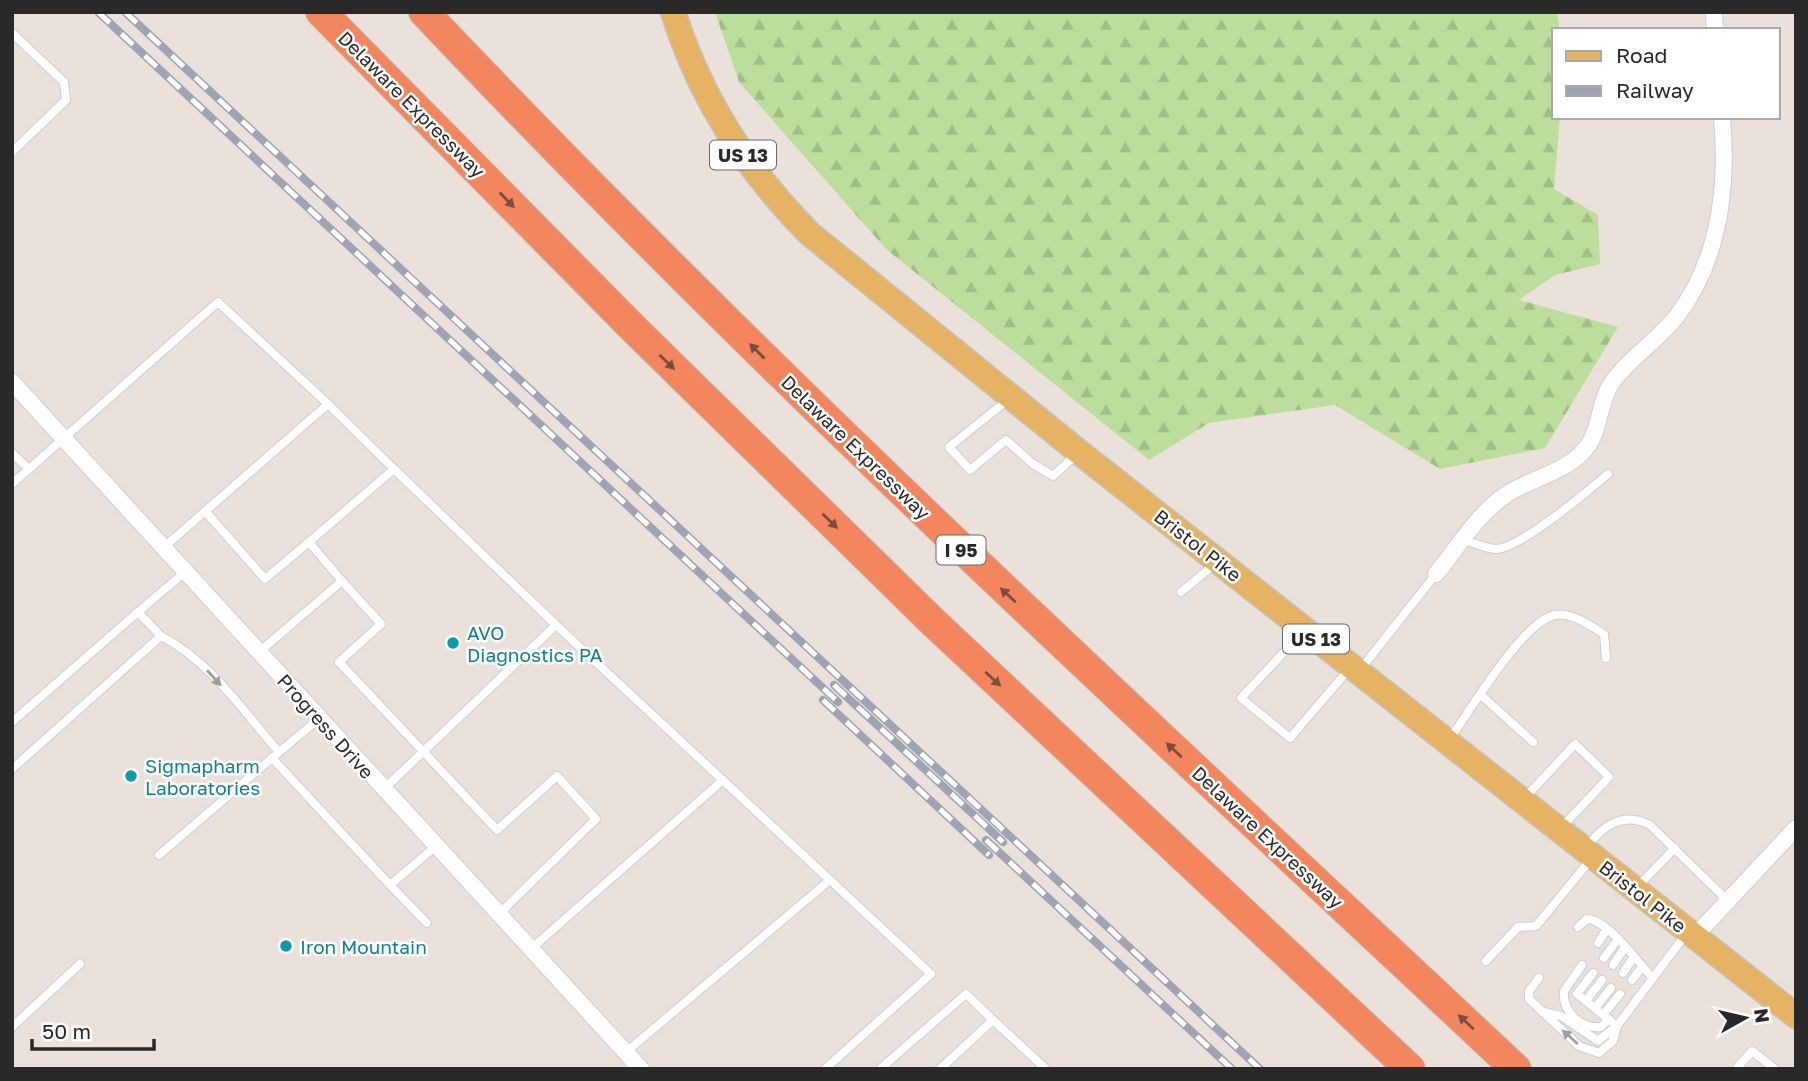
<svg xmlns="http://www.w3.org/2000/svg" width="1808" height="1081" viewBox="0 0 1808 1081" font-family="'Golos Text',sans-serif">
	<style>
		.forest { fill: url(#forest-firs) }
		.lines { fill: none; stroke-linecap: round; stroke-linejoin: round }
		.service-casing { stroke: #cacfda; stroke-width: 10 }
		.minor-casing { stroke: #cacfda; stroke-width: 18 }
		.primary-casing { stroke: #c3c3c3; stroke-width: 27 }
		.motorway-casing { stroke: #c3c3c3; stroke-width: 32 }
		.service { stroke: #fff; stroke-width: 8 }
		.minor { stroke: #fff; stroke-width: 16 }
		.primary { stroke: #e6b364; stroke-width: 24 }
		.motorway { stroke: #f3865d; stroke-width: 30 }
		.rail-casing { stroke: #9ea4b2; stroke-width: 8 }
		.rail { stroke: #fff; stroke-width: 5; stroke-dasharray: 16; stroke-linecap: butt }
		.oneway { fill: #7a4e3e }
		.oneway2 { fill: #9f9f9f }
		.culture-dot { fill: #0f9aa8; stroke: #fff; stroke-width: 2.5 }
		.labels { text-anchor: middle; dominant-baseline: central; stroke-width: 5; stroke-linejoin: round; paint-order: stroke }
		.shield { fill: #fff; stroke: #696969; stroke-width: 2 }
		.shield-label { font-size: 18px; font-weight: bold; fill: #292929 }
		.street-label { font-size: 19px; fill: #292929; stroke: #fff }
		.culture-label { font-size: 19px; fill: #0d838f; stroke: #fff; text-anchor: start }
	</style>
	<defs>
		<pattern id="forest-firs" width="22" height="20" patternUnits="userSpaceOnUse" patternTransform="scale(1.75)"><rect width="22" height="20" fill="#bcdd9b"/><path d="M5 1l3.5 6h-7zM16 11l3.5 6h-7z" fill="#a2be86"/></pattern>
	</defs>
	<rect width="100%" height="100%" fill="#eae1db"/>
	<polygon class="forest" points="715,12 1557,12 1560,30 1554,30 1554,117 1560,117 1554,189 1598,215 1600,264 1555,275 1519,300 1618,327 1545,448 1440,469 1335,405 1209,423 1149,460 886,249 739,82"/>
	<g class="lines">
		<defs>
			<g id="service">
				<polyline points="12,33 64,82 66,100 12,152"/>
				<polyline points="1009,399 949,447 970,470 1006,440 1033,464 1053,476 1077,454"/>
				<polyline points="12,453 29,469"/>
				<polyline points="394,469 556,625"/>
				<polyline points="12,484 218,302 328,404"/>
				<polyline points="205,511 265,579 309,542"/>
				<path d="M1464,540C1474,543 1485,548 1495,549C1518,550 1588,491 1608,474"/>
				<polyline points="163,548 328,404 394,469 309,542 342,581"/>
				<polyline points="1181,592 1216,563"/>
				<polyline points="1303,632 1241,698 1290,738 1350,668"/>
				<path d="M161,636C209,660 244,712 279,752"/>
				<polyline points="259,652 342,581 381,624 339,662 497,830 557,776 596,819 499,914"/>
				<polyline points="1360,670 1436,574"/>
				<polyline points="1481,695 1533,742"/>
				<polyline points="320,718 272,758 390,885 436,846"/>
				<polyline points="12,722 138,612"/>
				<path d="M1449,740C1469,712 1524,620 1555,615C1571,612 1591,626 1604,634L1606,658"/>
				<polyline points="12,769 161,636 138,612 185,572"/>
				<polyline points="384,789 556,625 931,974 825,1069"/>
				<polyline points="1524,799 1575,744 1609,777 1560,829"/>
				<path d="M1586,848C1603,825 1623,811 1650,825L1728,901"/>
				<polyline points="159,855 272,758"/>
				<polyline points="390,885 427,923"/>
				<polyline points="1638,886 1675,848"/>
				<path d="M1578,927L1587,919C1609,920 1638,963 1653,978L1686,934"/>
				<polyline points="1598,943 1607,929"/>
				<polyline points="532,948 723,780"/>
				<polyline points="1604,958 1618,939"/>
				<polyline points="1486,961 1518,927 1536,926 1591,859"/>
				<path d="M1582,965L1564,991C1562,1012 1581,1029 1601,1027L1609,1019"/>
				<polyline points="1613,965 1625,947"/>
				<polyline points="1593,973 1577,994 1612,1022"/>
				<polyline points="1623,973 1633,958"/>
				<polyline points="1539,978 1529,991 1529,999 1579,1046 1599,1053 1613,1041 1617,1026"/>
				<polyline points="1632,980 1642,967"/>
				<polyline points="1586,1001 1602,980"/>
				<polyline points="1595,1008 1611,988"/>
				<polyline points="1543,1012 1561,1016 1598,1041 1617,1026 1653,978"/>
				<polyline points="1603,1015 1620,994"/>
				<polyline points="993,1020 1046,1069"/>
				<polyline points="12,1027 80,964"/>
				<polyline points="626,1052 830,880"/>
				<polyline points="880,1069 966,994 993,1020 940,1069"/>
				<polyline points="1736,1069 1752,1051 1775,1069"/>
			</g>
			<g id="minor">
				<polyline points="1714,12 1715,30"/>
				<polyline points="12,382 641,1069"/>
				<path d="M1436,574C1458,547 1478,513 1507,494C1530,479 1562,473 1582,453C1602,433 1597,403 1613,381C1631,357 1658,340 1677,316C1720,259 1728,186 1722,117"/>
				<polyline points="1694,937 1796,828"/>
			</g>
			<path id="primary" d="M673,12C700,97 747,171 810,234L1079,452L1796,1016"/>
			<g id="motorway">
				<polyline points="321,12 633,328 933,622 1410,1069"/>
				<path d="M424,12C773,381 1146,722 1516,1069"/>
			</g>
		</defs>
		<use href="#service" class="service-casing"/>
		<use href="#minor" class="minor-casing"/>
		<use href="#primary" class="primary-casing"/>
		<use href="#motorway" class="motorway-casing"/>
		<use href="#service" class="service"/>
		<use href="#minor" class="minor"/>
		<use href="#primary" class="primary"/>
		<use href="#motorway" class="motorway"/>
		<defs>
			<g id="rail">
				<polyline points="98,12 838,702"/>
				<polyline points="125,12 1260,1069"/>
				<polyline points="834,685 1003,842"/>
				<polyline points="823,700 989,855"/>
				<polyline points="986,840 1232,1069"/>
			</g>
		</defs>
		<use href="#rail" class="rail-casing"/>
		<use href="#rail" class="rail"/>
	</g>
	<defs><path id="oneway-solid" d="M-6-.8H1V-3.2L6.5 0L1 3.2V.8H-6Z" transform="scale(1.75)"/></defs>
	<g class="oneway">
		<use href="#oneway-solid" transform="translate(507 200) rotate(46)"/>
		<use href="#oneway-solid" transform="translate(757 351) rotate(-135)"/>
		<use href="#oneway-solid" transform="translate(667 362) rotate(44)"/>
		<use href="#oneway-solid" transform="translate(830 521) rotate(44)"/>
		<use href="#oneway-solid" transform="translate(1008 595) rotate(-137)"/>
		<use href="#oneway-solid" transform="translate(993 679) rotate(43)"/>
		<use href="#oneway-solid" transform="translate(1174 750) rotate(-137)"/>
		<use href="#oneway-solid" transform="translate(1466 1022) rotate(-137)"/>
	</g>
	<g class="oneway2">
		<use href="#oneway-solid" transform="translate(214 678) rotate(48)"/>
		<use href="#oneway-solid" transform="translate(1570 1037) rotate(-138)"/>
	</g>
	<g class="culture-dot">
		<circle cx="453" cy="643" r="7"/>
		<circle cx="131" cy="776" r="7"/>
		<circle cx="286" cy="946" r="7"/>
	</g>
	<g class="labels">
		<g class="shield">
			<rect x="710" y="140.5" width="66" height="29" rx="5"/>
			<rect x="936.5" y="535.5" width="49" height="29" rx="5"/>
			<rect x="1283" y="624.5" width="66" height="29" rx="5"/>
		</g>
		<g class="shield-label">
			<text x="743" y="155">US 13</text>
			<text x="961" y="550">I 95</text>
			<text x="1316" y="639">US 13</text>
		</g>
		<g class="street-label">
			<text transform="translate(412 104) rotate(45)">Delaware Expressway</text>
			<text transform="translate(856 447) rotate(44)">Delaware Expressway</text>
			<text transform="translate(1198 545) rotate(38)">Bristol Pike</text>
			<text transform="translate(326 726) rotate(48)">Progress Drive</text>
			<text transform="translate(1268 837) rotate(43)">Delaware Expressway</text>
			<text transform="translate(1643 896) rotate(38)">Bristol Pike</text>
		</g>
		<g class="culture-label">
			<text x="467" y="632">AVO<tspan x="467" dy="22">Diagnostics PA</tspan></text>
			<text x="145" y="765">Sigmapharm<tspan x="145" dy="22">Laboratories</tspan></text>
			<text x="300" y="946">Iron Mountain</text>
		</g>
	</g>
	<rect width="1808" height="1081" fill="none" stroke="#292929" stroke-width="28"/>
	<rect x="1552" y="28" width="228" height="91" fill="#ffffff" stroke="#a9a9a9" stroke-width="2"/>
	<rect x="1566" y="51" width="35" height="10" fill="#e6b364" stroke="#a9a9a9" stroke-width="2"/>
	<text x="1616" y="63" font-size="21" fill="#292929">Road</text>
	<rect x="1566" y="86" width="35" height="10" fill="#9ea4b2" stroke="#a9a9a9" stroke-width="2"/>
	<text x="1616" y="98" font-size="21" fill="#292929">Railway</text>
	<g transform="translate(1745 1018) rotate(82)" stroke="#ffffff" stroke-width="5" paint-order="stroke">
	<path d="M0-5L12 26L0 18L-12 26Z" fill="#292929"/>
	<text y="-10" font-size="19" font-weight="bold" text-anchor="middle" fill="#292929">N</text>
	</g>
	<path d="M32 1039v10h122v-10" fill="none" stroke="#292929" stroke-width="3.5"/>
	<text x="42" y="1039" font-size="21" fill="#292929" stroke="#ffffff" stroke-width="5" paint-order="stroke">50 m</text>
</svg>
